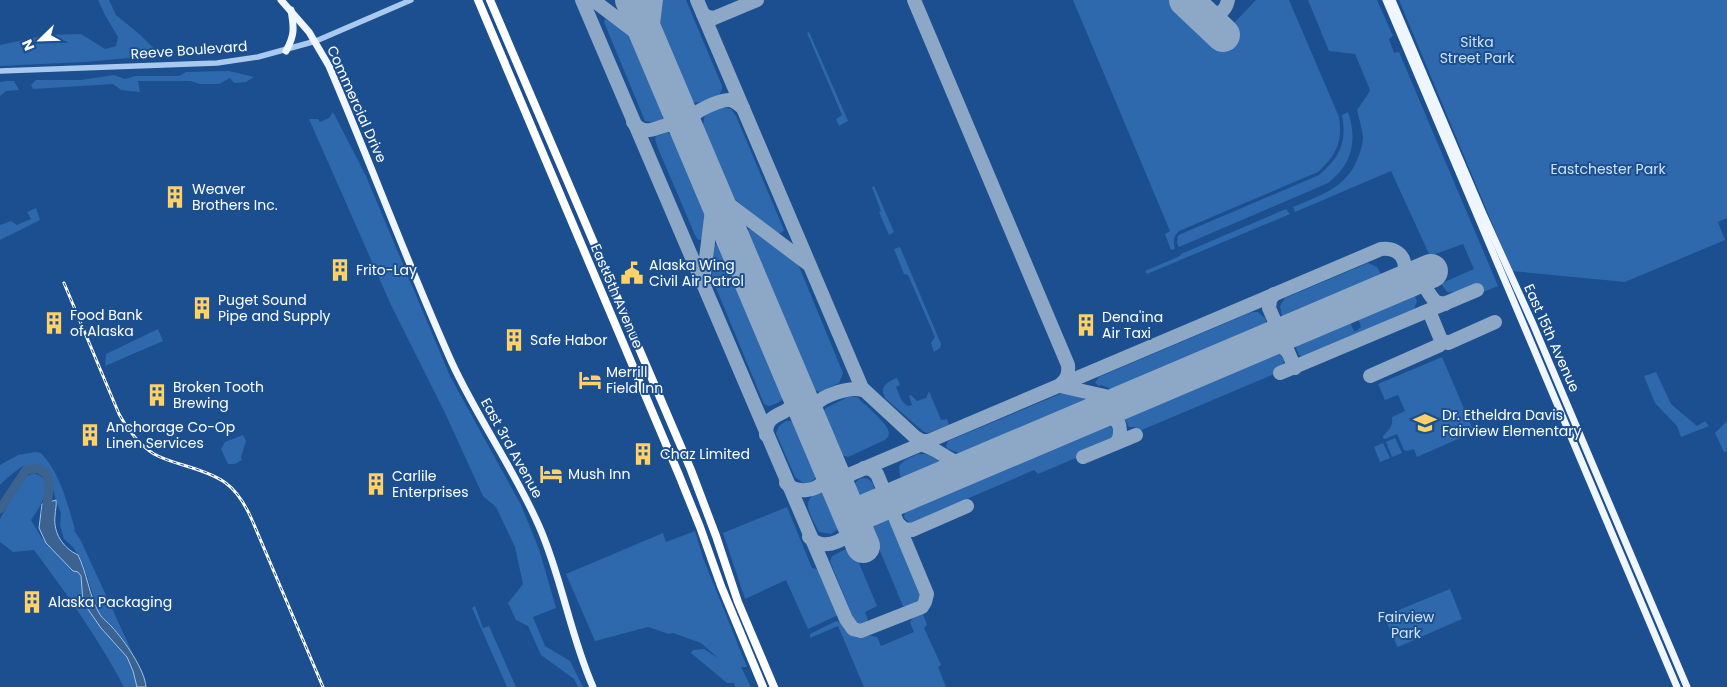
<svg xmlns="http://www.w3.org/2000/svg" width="1727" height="687" viewBox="0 0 1727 687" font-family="Poppins,sans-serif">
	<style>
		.green { fill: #2e69ad }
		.water { fill: #3c6290; stroke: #9cc4f0 }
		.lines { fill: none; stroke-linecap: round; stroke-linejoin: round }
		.river { stroke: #3c6290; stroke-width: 9 }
		.taxiway { stroke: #8da7c7; stroke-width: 14 }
		.runway { stroke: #8da7c7; stroke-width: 34 }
		.minor { stroke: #a9c9ee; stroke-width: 5.5 }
		.major { stroke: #f0f6ff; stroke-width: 7 }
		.highway { stroke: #fff; stroke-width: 8 }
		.rail-casing { stroke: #fff; stroke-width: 3 }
		.rail { stroke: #1b4f8f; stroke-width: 1; stroke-dasharray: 4; stroke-linecap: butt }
		.labels { text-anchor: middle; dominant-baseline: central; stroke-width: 4; stroke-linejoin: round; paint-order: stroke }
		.park-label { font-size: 14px; fill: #cfe3fa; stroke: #1b4f8f }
		.street-label { font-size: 14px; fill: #fff; stroke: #1b4f8f }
		.poi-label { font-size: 14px; fill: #fff; stroke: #1b4f8f; text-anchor: start }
	</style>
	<rect width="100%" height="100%" fill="#1b4f8f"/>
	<g class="green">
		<polygon points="98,0 109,0 116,15 138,33 161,55 85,62 0,66 0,45 47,35 81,34 105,49 116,46 118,37 105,15"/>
		<path d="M663,0H686L722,86C723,100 703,104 692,102L660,27Z"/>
		<path d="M1073,0H1169L1215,43L1256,0H1289L1339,117C1343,142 1336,156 1318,172L1179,231C1173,237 1173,241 1175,249L1171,250L1165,234L1170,231Z"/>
		<path d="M1308,0H1377L1393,36L1389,39L1394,53L1399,52L1498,286L1483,292L1478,283L1456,293L1447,292L1442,285V283L1474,269L1463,244L1430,256L1391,171L1295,212L1293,207C1319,196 1346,188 1357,160C1360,153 1363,144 1363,137C1362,128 1359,119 1357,110L1368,94L1370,90L1355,54L1329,51Z"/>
		<polygon points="1399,0 1727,0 1727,218 1718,222 1725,240 1625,282 1512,271"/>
		<polygon points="605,19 610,21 635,41 664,112 662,120 652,122 645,121 604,22"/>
		<polygon points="809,32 848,121 839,126 836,119 842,115 807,33"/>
		<polygon points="229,71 254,77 246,82 234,83 230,78 219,84 200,84 190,81 138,81 140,92 121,90 113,84 33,89 31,85 36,80 81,80 114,75 125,79 135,76 179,76 186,72"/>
		<polygon points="7,81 14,81 19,90 6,91 0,96 0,82"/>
		<polygon points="722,107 731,109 736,116 784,230 781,233 776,233 731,196 703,125 705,114"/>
		<polygon points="333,112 366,176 450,376 521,505 539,549 556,608 533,617 545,646 570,661 583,687 578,687 574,679 541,655 528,626 516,620 508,603 523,584 515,547 496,507 483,496 445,413 391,305 309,119 318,119 320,122 329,118"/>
		<path d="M1348,112C1358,140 1352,165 1328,183L1179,247L1177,243L1178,236L1181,234L1319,175C1340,157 1347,143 1342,115Z"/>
		<polygon points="666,132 675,136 705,210 703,239 698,240 695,235 657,146 655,137"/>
		<polygon points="874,186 894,232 889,235 879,212 881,211 872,187"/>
		<polygon points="36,208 40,220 0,240 0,225 11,221 17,225 31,219 27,212"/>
		<polygon points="1286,209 1290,214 1147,274 1145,271 1180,256 1181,254"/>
		<polygon points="751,229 792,257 798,264 843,373 839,383 819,392 813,389 748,233 748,230"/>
		<path d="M719,243L784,396C780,403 776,404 769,406L764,404L712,278L714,245Z"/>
		<polygon points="900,247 941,344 940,348 934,352 931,343 935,337 908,275 904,274 894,249"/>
		<polygon points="1368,263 1377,267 1381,274 1379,281 1374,283 1291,320 1282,316 1280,306 1285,298"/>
		<polygon points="1411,293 1414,293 1417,301 1414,309 1303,357 1299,355 1296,348 1301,339 1347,319 1349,320 1354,331 1356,331 1361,327 1357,316"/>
		<path d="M1252,312H1258L1265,318C1267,324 1267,328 1261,332L1124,389H1111L1101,385L1099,386L1095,383L1099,377Z"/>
		<polygon points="158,329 163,341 105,366 106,354"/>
		<path d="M1272,352L1279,353L1284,360L1282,368L1278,370L1279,372L1137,432L1135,427H1129C1122,415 1126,418 1133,411Z"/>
		<path d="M1442,357L1474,432L1417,457L1414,449L1407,451L1404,450L1397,434L1385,439L1383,438V436C1389,430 1393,426 1392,417L1405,411L1398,395L1385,400L1378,384Z"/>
		<polygon points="1656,372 1671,404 1697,426 1705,421 1709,426 1681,437 1677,426 1655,403 1644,376"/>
		<path d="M897,378L900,385L896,387C900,395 900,402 908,406L912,405L909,396L911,395L917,401L926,398L929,391L941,420L947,419L949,425L928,433L924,432L886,399C878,387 887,382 897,378Z"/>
		<path d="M1060,394C1072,393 1082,393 1089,402L1083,407L970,454H961L949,449L948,450L946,446L948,441Z"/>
		<path d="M848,397H857C864,404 889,424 889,433C889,436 887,438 885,440L848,457L841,455L823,412L826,408Z"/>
		<path d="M786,421H794L797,423L818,472C816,480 811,483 803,483L795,477L776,433L779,426Z"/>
		<polygon points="1727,421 1727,451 1724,452 1715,433"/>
		<polygon points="1103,423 1110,425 1114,433 1114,436 1077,453 1076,458 1038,474 1034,470 913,522 910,523 904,518 905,511 913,504"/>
		<polygon points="243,435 246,441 241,457 242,460 235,464 228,464 221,449 225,442"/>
		<polygon points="1395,438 1402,453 1392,457 1386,442"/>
		<polygon points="1383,443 1390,458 1380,462 1374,447"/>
		<path d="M35,452L41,453C60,473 67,502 75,529L74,530L81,541L133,654L124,641L111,625L106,622L99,613L83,564L73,547L64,539L60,525L61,513L56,500L50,477L45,470L38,467L23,466C19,468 2,482 0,485V465L18,455Z"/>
		<polygon points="918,454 926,454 942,462 942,465 915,478 905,479 900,476 899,466 905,460"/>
		<path d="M34,473C38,475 45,477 46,483C48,495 38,510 31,520L41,537L73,571L78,572L81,576L83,602L101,628L127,657L133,671L137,687H124C98,638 67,594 34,550L13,552L0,542V519L23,478Z"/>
		<circle cx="864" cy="488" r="10"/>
		<path d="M818,492L827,493L839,523L837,530L831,534L819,532C812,517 799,502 818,492Z"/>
		<polygon points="787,507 812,568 817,569 820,574 838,615 808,629 786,580 745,599 723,533"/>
		<path d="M879,519H886L890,521L920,589C921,600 914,608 903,606L870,527L873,522Z"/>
		<polygon points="695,531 703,558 747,667 741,667 751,687 735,687 734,683 727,683 691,653 693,650 704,649 718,658 701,643 673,633 669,634 648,627 595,641 566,574 663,533 666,542"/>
		<polygon points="848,548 853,549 877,606 865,612 868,620 865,624 857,624 854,620 830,561 832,556"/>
		<polygon points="1450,589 1462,619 1398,647 1397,646 1384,616"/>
		<polygon points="475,606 483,628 489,626 516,687 507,687 472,608"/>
		<path d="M923,614L927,625L924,628L941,665L938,667L946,687H864L838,626L810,638V634L836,621L842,623C854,645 860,632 877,637L881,646L914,632L910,622L913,618Z"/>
	</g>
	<path class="water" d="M56,500C57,505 55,510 55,516C53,533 63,548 78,555C87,573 89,595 99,613C103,620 108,622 112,627C124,640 145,670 146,687H137L133,671L127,657L101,628L83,602L81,576L78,572L73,571L46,543L39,528L42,504Z"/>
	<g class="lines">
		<polyline class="river" points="0,509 26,470 37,468 47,474 49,488 46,513"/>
		<g class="taxiway">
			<polyline points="582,0 846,619 853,629 861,631 922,607 925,602 927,594 877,474 871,469 864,468"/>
			<polyline points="593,0 643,38 654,51"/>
			<polyline points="697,0 862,388 915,437 922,441 928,441"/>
			<path d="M914,0L1068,365C1069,374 1067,379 1061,384"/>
			<path d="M1187,1C1199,9 1223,25 1228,0"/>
			<polyline points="703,14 708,17 714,18 757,0"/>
			<polyline points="654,51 652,33 656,0"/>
			<path d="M633,122C651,146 667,108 689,134"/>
			<path d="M667,125C675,117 677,111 674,100"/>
			<path d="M689,134C688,128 688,123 691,118C695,111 721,99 730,100C735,101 739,105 743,108"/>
			<polyline points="710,184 722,199 808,264"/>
			<path d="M1407,281C1427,279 1425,292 1436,302L1445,304"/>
			<polyline points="703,282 713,202 710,185"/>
			<polyline points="1274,294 1270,300 1269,308 1295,368"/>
			<polyline points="1441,340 1448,343 1495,322"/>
			<polyline points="1263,343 1277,342 1287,351"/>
			<path d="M1287,351C1286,338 1292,332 1302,326"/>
			<polyline points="1280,373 1477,290"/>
			<polyline points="1370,376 1440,345 1441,340 1429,311"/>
			<path d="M1060,386L1105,396L1108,400C1113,412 1127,431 1116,443"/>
			<path d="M1089,416C1101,413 1109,412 1117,422"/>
			<path d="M810,419C811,414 811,409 815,405C823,395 851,386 863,390"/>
			<path d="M1117,422C1116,409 1123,403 1134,397"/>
			<path d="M766,435C765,406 795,421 798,391"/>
			<path d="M919,444C939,447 953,468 974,465"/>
			<polyline points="1083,457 1136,435"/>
			<path d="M786,483C796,494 817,492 826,479C829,474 829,469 828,463"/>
			<path d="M841,492L842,483L851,474L1381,249C1404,246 1412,269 1398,285"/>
			<polyline points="898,524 904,529 912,530 967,506"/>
			<path d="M809,537C821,550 842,544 851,530V516"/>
		</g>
		<g class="runway">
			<polyline points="632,0 863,546"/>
			<polyline points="1186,0 1223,35"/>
			<polyline points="868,510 1431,271"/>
		</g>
		<polyline class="minor" points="0,71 217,63 258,57 316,41 411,0"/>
		<g class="major">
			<path d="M281,0L309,32L329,66C371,164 408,265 452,363C478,419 514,469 539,526C562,578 570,635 593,687"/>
			<polyline points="1386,0 1677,687"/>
			<polyline points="1392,0 1484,216 1533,324 1687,687"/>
			<path d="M286,51C295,35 294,28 291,10"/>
		</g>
		<g class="highway">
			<polyline points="478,0 679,475 700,527 721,586 763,687"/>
			<polyline points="490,0 691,470 716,536 738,602 774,687"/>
		</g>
		<defs>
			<path id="rail" d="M64,283L119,414C128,430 138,444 154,454C163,459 173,462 183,465C220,476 236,483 252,520L323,687"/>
		</defs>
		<use href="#rail" class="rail-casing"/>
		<use href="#rail" class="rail"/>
	</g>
	<defs>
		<symbol id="building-bare" viewBox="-9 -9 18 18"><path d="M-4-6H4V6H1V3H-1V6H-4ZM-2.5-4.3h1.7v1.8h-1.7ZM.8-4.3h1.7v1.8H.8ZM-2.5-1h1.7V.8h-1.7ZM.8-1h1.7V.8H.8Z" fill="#ffd166" stroke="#1b4f8f" stroke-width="2.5" paint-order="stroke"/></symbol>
		<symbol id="civic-bare" viewBox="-9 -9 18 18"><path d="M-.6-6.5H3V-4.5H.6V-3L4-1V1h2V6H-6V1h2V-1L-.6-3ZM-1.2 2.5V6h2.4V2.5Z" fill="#ffd166" stroke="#1b4f8f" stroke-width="2.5" paint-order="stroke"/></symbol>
		<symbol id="hotel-bare" viewBox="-9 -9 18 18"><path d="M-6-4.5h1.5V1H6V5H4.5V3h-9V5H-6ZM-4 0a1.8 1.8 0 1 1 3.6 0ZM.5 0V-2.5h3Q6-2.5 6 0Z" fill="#ffd166" stroke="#1b4f8f" stroke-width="2.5" paint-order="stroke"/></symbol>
		<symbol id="school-bare" viewBox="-9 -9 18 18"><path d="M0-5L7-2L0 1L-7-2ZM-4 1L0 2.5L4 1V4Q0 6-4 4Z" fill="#ffd166" stroke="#1b4f8f" stroke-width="2.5" paint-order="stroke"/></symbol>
	</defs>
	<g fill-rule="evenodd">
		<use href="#building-bare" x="159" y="181" width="32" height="32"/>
		<use href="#building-bare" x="324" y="254" width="32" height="32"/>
		<use href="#civic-bare" x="616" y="257" width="32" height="32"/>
		<use href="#building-bare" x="186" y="292" width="32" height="32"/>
		<use href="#building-bare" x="38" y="307" width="32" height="32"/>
		<use href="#building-bare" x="1070" y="309" width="32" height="32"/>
		<use href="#building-bare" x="498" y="324" width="32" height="32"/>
		<use href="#hotel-bare" x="574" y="364" width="32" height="32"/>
		<use href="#building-bare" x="141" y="379" width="32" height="32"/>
		<use href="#school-bare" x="1409" y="407" width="32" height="32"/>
		<use href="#building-bare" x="74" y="419" width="32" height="32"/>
		<use href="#building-bare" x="627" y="438" width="32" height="32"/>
		<use href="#hotel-bare" x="535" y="458" width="32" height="32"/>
		<use href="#building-bare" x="360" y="468" width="32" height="32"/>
		<use href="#building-bare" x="16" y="586" width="32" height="32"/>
	</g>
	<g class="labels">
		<g class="park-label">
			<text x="1477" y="42">Sitka<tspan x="1477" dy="16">Street Park</tspan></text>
			<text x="1608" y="169">Eastchester Park</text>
			<text x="1406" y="617">Fairview<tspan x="1406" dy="16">Park</tspan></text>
		</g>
		<g class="street-label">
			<text transform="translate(189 50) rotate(-4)">Reeve Boulevard</text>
			<text transform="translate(357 104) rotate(66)">Commercial Drive</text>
			<text transform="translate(617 296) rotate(67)">East 5th Avenue</text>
			<text transform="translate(1552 338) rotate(66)">East 15th Avenue</text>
			<text transform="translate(512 448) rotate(61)">East 3rd Avenue</text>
		</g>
		<g class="poi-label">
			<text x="192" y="189">Weaver<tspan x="192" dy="16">Brothers Inc.</tspan></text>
			<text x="649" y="265">Alaska Wing<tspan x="649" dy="16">Civil Air Patrol</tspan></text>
			<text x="356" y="270">Frito-Lay</text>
			<text x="218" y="300">Puget Sound<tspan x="218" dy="16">Pipe and Supply</tspan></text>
			<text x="70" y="315">Food Bank<tspan x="70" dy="16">of Alaska</tspan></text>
			<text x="1102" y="317">Dena'ina<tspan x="1102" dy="16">Air Taxi</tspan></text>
			<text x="530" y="340">Safe Habor</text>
			<text x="606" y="372">Merrill<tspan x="606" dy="16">Field Inn</tspan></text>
			<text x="173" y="387">Broken Tooth<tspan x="173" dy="16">Brewing</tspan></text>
			<text x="1442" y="415">Dr. Etheldra Davis<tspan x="1442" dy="16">Fairview Elementary</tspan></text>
			<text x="106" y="427">Anchorage Co-Op<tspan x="106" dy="16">Linen Services</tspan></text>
			<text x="660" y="454">Chaz Limited</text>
			<text x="568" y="474">Mush Inn</text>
			<text x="392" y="476">Carlile<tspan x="392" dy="16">Enterprises</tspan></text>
			<text x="48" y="602">Alaska Packaging</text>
		</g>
	</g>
	<g transform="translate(40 40) rotate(247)" stroke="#1b4f8f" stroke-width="4" paint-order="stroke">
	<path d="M0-4L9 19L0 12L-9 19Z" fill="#ffffff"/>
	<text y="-8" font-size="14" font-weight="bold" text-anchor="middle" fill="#ffffff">N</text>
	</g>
</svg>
